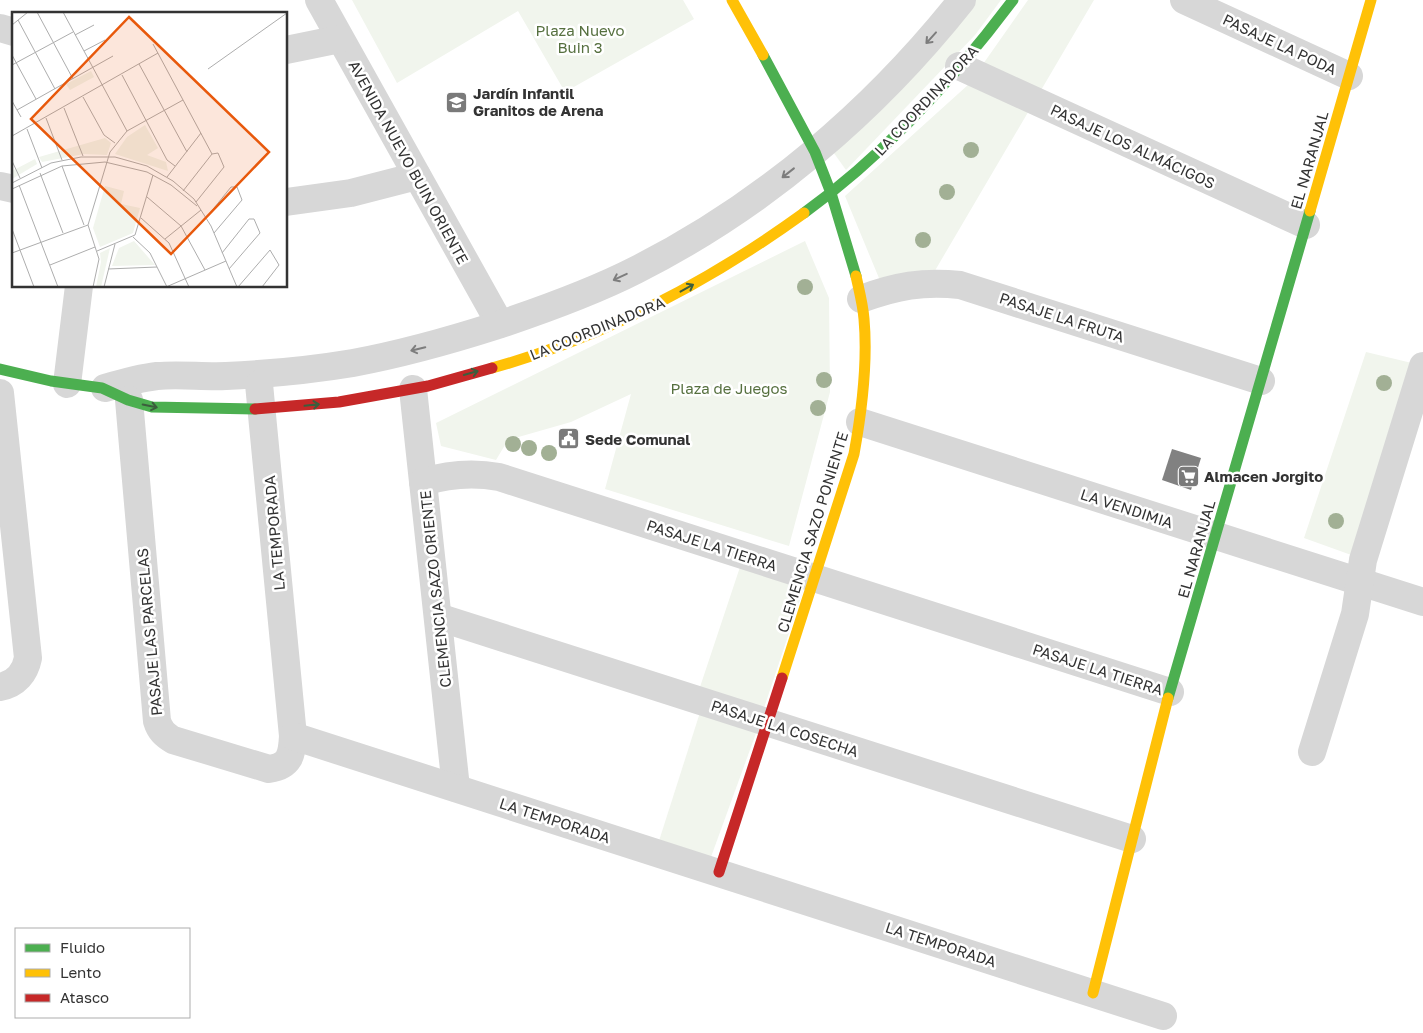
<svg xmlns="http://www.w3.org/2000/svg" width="1423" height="1033" viewBox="0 0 1423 1033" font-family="'Golos Text',sans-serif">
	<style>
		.green { fill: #f1f5ed }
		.building { fill: #818181 }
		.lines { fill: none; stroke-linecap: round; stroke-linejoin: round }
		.street { stroke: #d7d7d7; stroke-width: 28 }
		.fast { stroke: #4caf50; stroke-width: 11 }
		.slow { stroke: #ffc107; stroke-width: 11 }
		.jam { stroke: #c62828; stroke-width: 11 }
		.tree { fill: #a2b095 }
		.oneway { stroke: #7d7d7d }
		.oneway2 { stroke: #3c5e3d }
		.labels { text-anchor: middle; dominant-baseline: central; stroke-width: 5; stroke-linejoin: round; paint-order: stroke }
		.park-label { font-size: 15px; fill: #56703f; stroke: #fff }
		.street-label { font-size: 15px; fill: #333; stroke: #fff }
		.poi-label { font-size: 15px; font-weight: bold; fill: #333; stroke: #fff; text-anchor: start }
		.inset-road { fill: none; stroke: #adadad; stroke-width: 1 }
		.view { fill: #e8590c; fill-opacity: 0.15; stroke: #e8590c; stroke-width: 2.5 }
		.inset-edge { fill: none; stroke: #333; stroke-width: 2.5 }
	</style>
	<rect width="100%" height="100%" fill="#fff"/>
	<g class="green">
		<polygon points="352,0 683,0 694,19 565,92 518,11 397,83"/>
		<polygon points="974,0 1001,0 975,35 846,170 831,149"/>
		<polygon points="1028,0 1094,0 933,274 881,283 845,196 969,84"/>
		<polygon points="805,241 829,298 830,392 789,546 605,489 631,394 571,422 508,440 496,460 441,446 436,423"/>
		<polygon points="1366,352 1416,364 1354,556 1304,538"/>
		<polygon points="742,561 806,582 762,714 698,693"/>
		<polygon points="703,703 759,725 711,857 658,844"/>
	</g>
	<polygon class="building" points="1172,449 1201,458 1191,490 1162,480"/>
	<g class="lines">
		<g class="street">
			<polyline points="319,0 500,324"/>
			<polyline points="1184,0 1349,76"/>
			<polyline points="0,28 14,32"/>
			<polyline points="286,50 340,39"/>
			<polyline points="959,66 1306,225"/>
			<polyline points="0,186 14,189"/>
			<polyline points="286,202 351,193 417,176"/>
			<path d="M861,299C896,286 923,281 960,285L1261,381"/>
			<polyline points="67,384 79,286"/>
			<path d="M105,388C122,383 140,378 157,376C180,374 203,377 226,376C269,374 311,370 353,363C401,354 448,341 495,326C543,310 591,293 636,270C763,206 874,111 962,0"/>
			<polyline points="413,389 456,788"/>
			<path d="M0,393L28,658C25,673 16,684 0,687"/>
			<path d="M129,400L157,721C160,731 165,735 173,740L269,769C290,766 292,755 293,736L259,384"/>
			<polyline points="860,422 1423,602"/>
			<path d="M423,482C449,474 472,472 499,477L1170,692"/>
			<polyline points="438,617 1132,839"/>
			<polyline points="293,736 1163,1016"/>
			<polyline points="1312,752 1355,614 1363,560 1423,366"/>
		</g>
		<g class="fast">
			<polyline points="763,55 815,152 831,193 856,276"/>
			<path d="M804,213C886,154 953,80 1013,0"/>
			<polyline points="0,369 51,381 102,388 128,400 152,407 255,409"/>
			<polyline points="1168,698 1310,211"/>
		</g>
		<g class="slow">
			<polyline points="732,0 763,55"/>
			<polyline points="1310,211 1371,0"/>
			<path d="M492,368C604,337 710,281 804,213"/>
			<path d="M782,678L854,454C862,410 868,364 864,319C863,305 859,290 856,276"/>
			<polyline points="1093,993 1168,698"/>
		</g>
		<g class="jam">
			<polyline points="255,409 339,402 428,386 492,368"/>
			<polyline points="719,872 782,678"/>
		</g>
	</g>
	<g class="tree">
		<circle cx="971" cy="150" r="8"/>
		<circle cx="947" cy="192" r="8"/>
		<circle cx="923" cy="240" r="8"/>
		<circle cx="805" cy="287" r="8"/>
		<circle cx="824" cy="380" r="8"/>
		<circle cx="1384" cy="383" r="8"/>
		<circle cx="818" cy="408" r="8"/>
		<circle cx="513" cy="444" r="8"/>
		<circle cx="529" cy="448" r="8"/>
		<circle cx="549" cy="453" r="8"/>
		<circle cx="1336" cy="521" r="8"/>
	</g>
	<defs><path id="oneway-shaft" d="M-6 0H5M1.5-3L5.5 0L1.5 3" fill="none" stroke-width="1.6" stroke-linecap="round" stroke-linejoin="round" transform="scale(1.25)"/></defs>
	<g class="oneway">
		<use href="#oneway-shaft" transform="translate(931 38) rotate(132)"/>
		<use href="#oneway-shaft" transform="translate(788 173) rotate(142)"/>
		<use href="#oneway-shaft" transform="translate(620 277) rotate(155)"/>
		<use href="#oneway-shaft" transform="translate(418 349) rotate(166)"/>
	</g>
	<g class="oneway2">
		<use href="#oneway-shaft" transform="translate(687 288) rotate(-29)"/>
		<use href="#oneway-shaft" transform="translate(471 373) rotate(-16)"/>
		<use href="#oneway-shaft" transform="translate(312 405) rotate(-6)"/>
		<use href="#oneway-shaft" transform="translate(150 406) rotate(12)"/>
	</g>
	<defs>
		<symbol id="school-square" viewBox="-11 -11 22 22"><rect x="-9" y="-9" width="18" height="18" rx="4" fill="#7a7a7a" stroke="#fff"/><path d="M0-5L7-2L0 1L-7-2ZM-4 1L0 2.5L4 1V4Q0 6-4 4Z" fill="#fff"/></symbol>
		<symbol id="civic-square" viewBox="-11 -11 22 22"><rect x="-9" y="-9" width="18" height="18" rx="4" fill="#7a7a7a" stroke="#fff"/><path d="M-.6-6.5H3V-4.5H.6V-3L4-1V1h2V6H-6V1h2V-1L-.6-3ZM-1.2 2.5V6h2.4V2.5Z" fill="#fff"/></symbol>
		<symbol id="supermarket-square" viewBox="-11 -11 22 22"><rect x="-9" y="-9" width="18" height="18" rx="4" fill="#7a7a7a" stroke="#fff"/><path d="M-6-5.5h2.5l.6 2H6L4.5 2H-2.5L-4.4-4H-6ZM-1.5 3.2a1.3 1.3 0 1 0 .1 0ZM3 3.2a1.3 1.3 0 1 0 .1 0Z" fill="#fff"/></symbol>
	</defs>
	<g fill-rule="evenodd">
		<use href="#school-square" x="444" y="90" width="25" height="25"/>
		<use href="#civic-square" x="556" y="426" width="25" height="25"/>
		<use href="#supermarket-square" x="1176" y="464" width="25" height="25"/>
	</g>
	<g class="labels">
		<g class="park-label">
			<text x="580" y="30">Plaza Nuevo<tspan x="580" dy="17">Buin 3</tspan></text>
			<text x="729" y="388">Plaza de Juegos</text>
		</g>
		<g class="street-label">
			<text transform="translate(1280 44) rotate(25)">PASAJE LA PODA</text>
			<text transform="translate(926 100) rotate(-47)">LA COORDINADORA</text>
			<text transform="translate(1133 146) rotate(25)">PASAJE LOS ALMÁCIGOS</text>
			<text transform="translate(1309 160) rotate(-74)">EL NARANJAL</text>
			<text transform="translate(409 162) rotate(61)">AVENIDA NUEVO BUIN ORIENTE</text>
			<text transform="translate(1062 317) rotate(18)">PASAJE LA FRUTA</text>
			<text transform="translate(597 328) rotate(-22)">LA COORDINADORA</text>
			<text transform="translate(1127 508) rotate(18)">LA VENDIMIA</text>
			<text transform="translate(812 532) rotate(-73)">CLEMENCIA SAZO PONIENTE</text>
			<text transform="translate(274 533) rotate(-95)">LA TEMPORADA</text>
			<text transform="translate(712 545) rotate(18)">PASAJE LA TIERRA</text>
			<text transform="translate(1196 549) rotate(-74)">EL NARANJAL</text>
			<text transform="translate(435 589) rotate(-96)">CLEMENCIA SAZO ORIENTE</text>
			<text transform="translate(149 632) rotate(-95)">PASAJE LAS PARCELAS</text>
			<text transform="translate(1098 669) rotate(18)">PASAJE LA TIERRA</text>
			<text transform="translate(785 728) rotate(18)">PASAJE LA COSECHA</text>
			<text transform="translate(555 820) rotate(18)">LA TEMPORADA</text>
			<text transform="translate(941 944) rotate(18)">LA TEMPORADA</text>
		</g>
		<g class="poi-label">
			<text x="473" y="93">Jardín Infantil<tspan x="473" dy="17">Granitos de Arena</tspan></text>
			<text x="585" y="439">Sede Comunal</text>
			<text x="1204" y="476">Almacen Jorgito</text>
		</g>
	</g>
	<g transform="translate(12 12)">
		<rect width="275" height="275" fill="#fff"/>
		<path d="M79,59L82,65L58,78L54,72ZM133,113L146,136L135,143L154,150L156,159L103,142L115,125ZM93,126L99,131L95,143L72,142L30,150L27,145ZM23,147L25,152L0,167V159ZM93,174L112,179L109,192L128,196L121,221L88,235L81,216ZM122,229L143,253L100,254L107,236ZM98,236L89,275H84L89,250L88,241Z" fill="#f1f5ed"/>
		<path class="inset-road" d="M25,0L61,67M51,0L115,119M6,8L43,77M0,13L16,0M63,23L82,13M141,32L200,142M72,39L93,28M0,43L24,87M127,52L175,140M0,53L61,20M196,57L275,1M110,63L155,148L163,154M71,85L92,123L103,131M0,89L9,105M52,96L71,144M5,98L101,44M34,106L50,148M15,117L30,156M0,124L146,41M0,149L8,166M50,154L72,213M28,161L51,221M155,165L189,121M0,171L39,151L69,145H103L135,154L161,169L182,187L199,214L225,275M7,173L46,275M0,177L50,154L93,150L135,160L159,173L185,194M171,179L200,142M135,185L169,214L193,258M184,190L212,155L206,141L200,142M129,206L157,231L177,275M194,206L219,175H225L230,188L202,221M0,217L22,275M121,225L138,241L155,275M153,227L189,198M85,239L123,223L141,163M0,241L76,213M210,241L237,207H242L248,221L217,257M38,253L83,235M96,257L145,255M81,275L87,247L76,213L98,140L115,119L171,88M92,275L103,232M154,275L214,249M226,275L258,238L267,253L250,275"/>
		<path class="view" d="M117,5L257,140L159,242L19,107Z"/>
		<rect width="275" height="275" class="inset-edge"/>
	</g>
	<rect x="15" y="928" width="175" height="90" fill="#ffffff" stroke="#adadad"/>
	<rect x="25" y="944" width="25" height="8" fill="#4caf50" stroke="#adadad"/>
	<text x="60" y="953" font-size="15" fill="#333333">Fluido</text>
	<rect x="25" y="969" width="25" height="8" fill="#ffc107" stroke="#adadad"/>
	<text x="60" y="978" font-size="15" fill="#333333">Lento</text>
	<rect x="25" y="994" width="25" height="8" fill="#c62828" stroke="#adadad"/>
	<text x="60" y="1003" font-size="15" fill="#333333">Atasco</text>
</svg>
